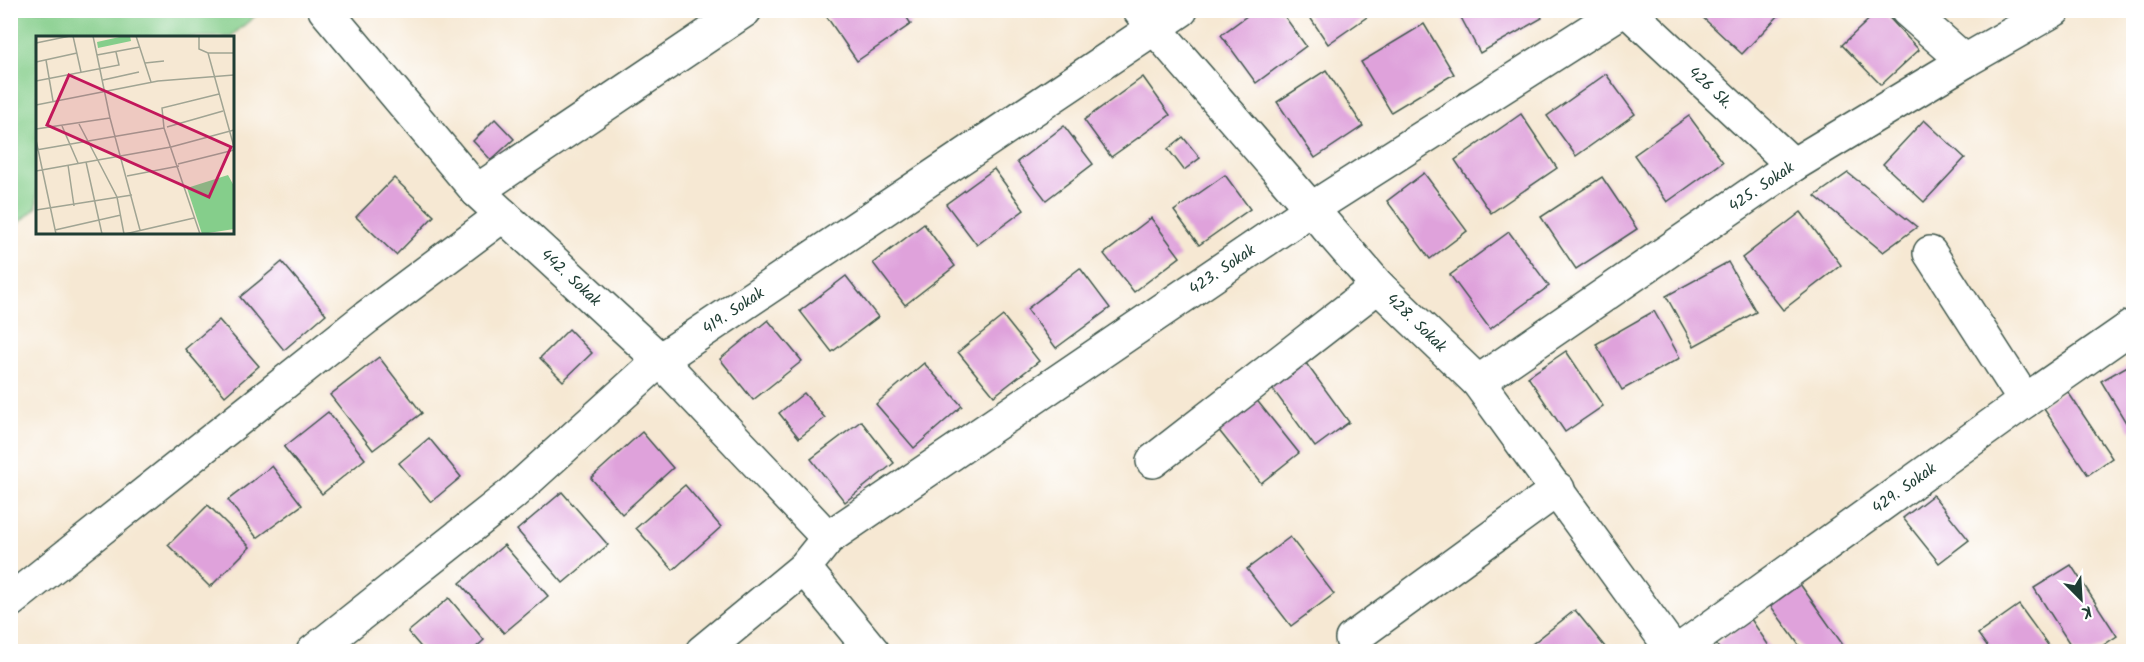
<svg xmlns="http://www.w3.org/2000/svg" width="2144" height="662" viewBox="0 0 2144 662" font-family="Kalam,sans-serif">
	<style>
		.green { fill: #85ce8b; stroke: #528660; stroke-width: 1.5 }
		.building { fill: #dfa2db }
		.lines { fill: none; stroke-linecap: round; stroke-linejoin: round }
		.minor-casing { stroke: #3f574c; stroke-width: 36 }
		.minor { stroke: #fff; stroke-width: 33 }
		.labels { text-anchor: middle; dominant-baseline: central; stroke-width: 4.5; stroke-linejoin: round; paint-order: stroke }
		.street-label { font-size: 16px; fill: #1f3d34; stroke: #fff }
		.inset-road { fill: none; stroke: #a0a493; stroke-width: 1.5 }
		.view { fill: #c2185b; fill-opacity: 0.15; stroke: #c2185b; stroke-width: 3 }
		.inset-edge { fill: none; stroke: #1f3d34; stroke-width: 3 }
	</style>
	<rect width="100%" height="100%" fill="#fff"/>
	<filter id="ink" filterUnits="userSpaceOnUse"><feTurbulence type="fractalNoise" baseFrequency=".0167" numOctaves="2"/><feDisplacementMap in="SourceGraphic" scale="12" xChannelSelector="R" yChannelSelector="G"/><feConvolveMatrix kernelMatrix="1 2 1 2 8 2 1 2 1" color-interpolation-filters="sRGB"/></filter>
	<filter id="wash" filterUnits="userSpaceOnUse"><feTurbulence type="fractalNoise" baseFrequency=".008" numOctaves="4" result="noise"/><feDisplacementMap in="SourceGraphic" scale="24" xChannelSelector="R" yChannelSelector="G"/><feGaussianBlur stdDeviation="1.35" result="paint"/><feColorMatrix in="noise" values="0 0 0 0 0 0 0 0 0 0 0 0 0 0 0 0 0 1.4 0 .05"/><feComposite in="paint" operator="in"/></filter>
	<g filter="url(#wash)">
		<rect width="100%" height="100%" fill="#f6e8d3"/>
		<polygon class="green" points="11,10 261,10 261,11 230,37 38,38 37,207 11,230"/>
		<g id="blocks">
			<g class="building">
				<polygon points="822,10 902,10 911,24 857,61"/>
				<polygon points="1255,10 1280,10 1306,46 1256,83 1221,35"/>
				<polygon points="1305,10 1377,10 1328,44"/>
				<polygon points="1457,10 1538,10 1542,18 1480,53"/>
				<polygon points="1701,10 1776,10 1780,14 1742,54 1698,13"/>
				<polygon points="1879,10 1882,10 1919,50 1881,85 1842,45"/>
				<polygon points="1424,24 1454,74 1391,112 1361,62"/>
				<polygon points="1326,70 1363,126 1315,158 1277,102"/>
				<polygon points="1606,74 1635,114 1576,156 1547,116"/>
				<polygon points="1143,77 1170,115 1111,157 1084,120"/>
				<polygon points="1521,114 1557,168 1491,213 1455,160"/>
				<polygon points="1689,116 1723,162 1667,202 1634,155"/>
				<polygon points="495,119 514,139 491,160 473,141"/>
				<polygon points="1924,120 1965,158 1924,202 1883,164"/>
				<polygon points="1064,126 1093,164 1046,200 1017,162"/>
				<polygon points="1183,137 1200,158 1184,170 1168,149"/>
				<polygon points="994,169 1024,210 977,245 946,204"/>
				<polygon points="1424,173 1467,231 1430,259 1387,201"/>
				<polygon points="1848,173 1917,227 1883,252 1815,196"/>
				<polygon points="1225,175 1250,209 1199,245 1174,211"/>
				<polygon points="1602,177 1637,229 1576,269 1541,217"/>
				<polygon points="394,178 434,216 396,255 356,217"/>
				<polygon points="1801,212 1841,265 1783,310 1742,258"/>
				<polygon points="1151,218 1180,257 1134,292 1104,254"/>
				<polygon points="924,224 955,266 905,305 873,263"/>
				<polygon points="1509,232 1549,286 1490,329 1450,275"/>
				<polygon points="282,262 326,314 284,350 240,297"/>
				<polygon points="1728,262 1756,312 1694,346 1666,296"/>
				<polygon points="1080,268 1110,308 1056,348 1027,309"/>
				<polygon points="846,276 878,317 832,352 800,311"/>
				<polygon points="1654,311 1680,358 1622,390 1596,344"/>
				<polygon points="1003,316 1039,361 994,396 958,352"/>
				<polygon points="219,320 259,366 225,396 185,349"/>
				<polygon points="768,320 802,361 753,400 720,359"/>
				<polygon points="569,329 592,353 563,381 540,358"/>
				<polygon points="1566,351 1603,406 1565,432 1528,377"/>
				<polygon points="1300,355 1349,422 1315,447 1266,380"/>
				<polygon points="379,357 422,413 373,450 330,395"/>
				<polygon points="924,363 962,406 914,448 876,404"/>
				<polygon points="2131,364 2134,368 2134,429 2131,431 2101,381"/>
				<polygon points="2066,389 2112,458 2088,475 2042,406"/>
				<polygon points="804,393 825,418 799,438 779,413"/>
				<polygon points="1251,393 1299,453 1261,483 1213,423"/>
				<polygon points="328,412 365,459 322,494 284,447"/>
				<polygon points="861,421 894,463 845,502 811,459"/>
				<polygon points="642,432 673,468 622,514 591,478"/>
				<polygon points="429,438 461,477 431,502 399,463"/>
				<polygon points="272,466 302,505 257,538 228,500"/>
				<polygon points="685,485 721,527 673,570 636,528"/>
				<polygon points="562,492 608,545 563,583 517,530"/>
				<polygon points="1933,495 1969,540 1939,563 1903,518"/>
				<polygon points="208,505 250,547 210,587 168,545"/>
				<polygon points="1290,537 1334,594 1291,626 1247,569"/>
				<polygon points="504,545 548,596 504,633 460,583"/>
				<polygon points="2071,565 2117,636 2093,652 2075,652 2034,588"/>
				<polygon points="1800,584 1848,652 1804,652 1770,605"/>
				<polygon points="449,598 484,640 471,652 425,652 408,632"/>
				<polygon points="2019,605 2053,652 1991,652 1978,634"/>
				<polygon points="1575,610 1605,647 1599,652 1536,652 1531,645"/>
				<polygon points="1751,619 1773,652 1721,652 1716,644"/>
			</g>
		</g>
	</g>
	<g filter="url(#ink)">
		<use href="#blocks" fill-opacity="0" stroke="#3f574c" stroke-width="1.5"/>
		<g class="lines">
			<defs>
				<g id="minor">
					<path id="s1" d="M325,10L477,191L660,360L828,538"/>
					<path id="s2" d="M1627,10L1793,165"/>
					<polyline points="1907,10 1965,61"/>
					<path id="s3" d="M1140,11L1378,286L1478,382L1674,652"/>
					<polyline points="477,191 745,10"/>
					<polyline points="1930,253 2025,401"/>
					<path id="s4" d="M1478,382L1793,165L1965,61L2054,10"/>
					<polyline points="1153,461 1378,286"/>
					<polyline points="10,601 367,317 503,215"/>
					<polyline points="1352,639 1558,489"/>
					<path id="s5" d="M313,652L512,494L660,360L1181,10"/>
					<polyline points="702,652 804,568"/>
					<path id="s6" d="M873,652L804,568L828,538L1311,209L1623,10"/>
					<path id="s7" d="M1677,652L2025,401L2134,325"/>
				</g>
			</defs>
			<use href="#minor" class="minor-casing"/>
			<use href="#minor" class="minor"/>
		</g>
	</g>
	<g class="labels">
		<g class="street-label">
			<text stroke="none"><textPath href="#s2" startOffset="114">426 Sk.</textPath></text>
			<text stroke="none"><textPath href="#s4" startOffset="344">425. Sokak</textPath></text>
			<text stroke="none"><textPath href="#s6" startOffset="624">423. Sokak</textPath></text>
			<text stroke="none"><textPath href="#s1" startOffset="364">442. Sokak</textPath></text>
			<text stroke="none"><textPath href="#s5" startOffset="542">419. Sokak</textPath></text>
			<text stroke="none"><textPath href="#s3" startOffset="417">428. Sokak</textPath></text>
			<text stroke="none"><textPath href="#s7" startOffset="280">429. Sokak</textPath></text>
		</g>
	</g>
	<g transform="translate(36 36)">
		<rect width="198" height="198" fill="#f6e8d3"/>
		<path d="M88,0H94L95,5L62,12L61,6ZM192,139L198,150V193L166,198L151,152Z" fill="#85ce8b"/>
		<path class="inset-road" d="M37,0L45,36M57,0L74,82L104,194M100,0L115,46M163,0V13L172,17H198M0,7L34,0M172,17L198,111M61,19L104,11M10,24L17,65M0,26L41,17M109,27L128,25M67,44L103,36M0,45L83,29L80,16M0,69L122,45L198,39M43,88L81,161L88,198M26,90L42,127M131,91L187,75M0,93L74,82M0,104L20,198M0,114L128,92M50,126L66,198M142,128L198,114M32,129L38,170M0,135L135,111L198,94M91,140L143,130M0,174L96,159M19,194L85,179M89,198L158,182M164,198L128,92L126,72L183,58"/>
		<path class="view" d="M33,39L195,111L173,161L11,89Z"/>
		<rect width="198" height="198" class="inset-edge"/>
	</g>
	<rect width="2144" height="662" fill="none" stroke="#fff" stroke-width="36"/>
	<g transform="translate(2081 599) rotate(156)" stroke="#ffffff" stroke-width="4.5" paint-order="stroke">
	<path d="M0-4.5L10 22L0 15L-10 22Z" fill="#1f3d34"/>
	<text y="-9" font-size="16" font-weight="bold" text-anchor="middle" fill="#1f3d34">K</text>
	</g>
</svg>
